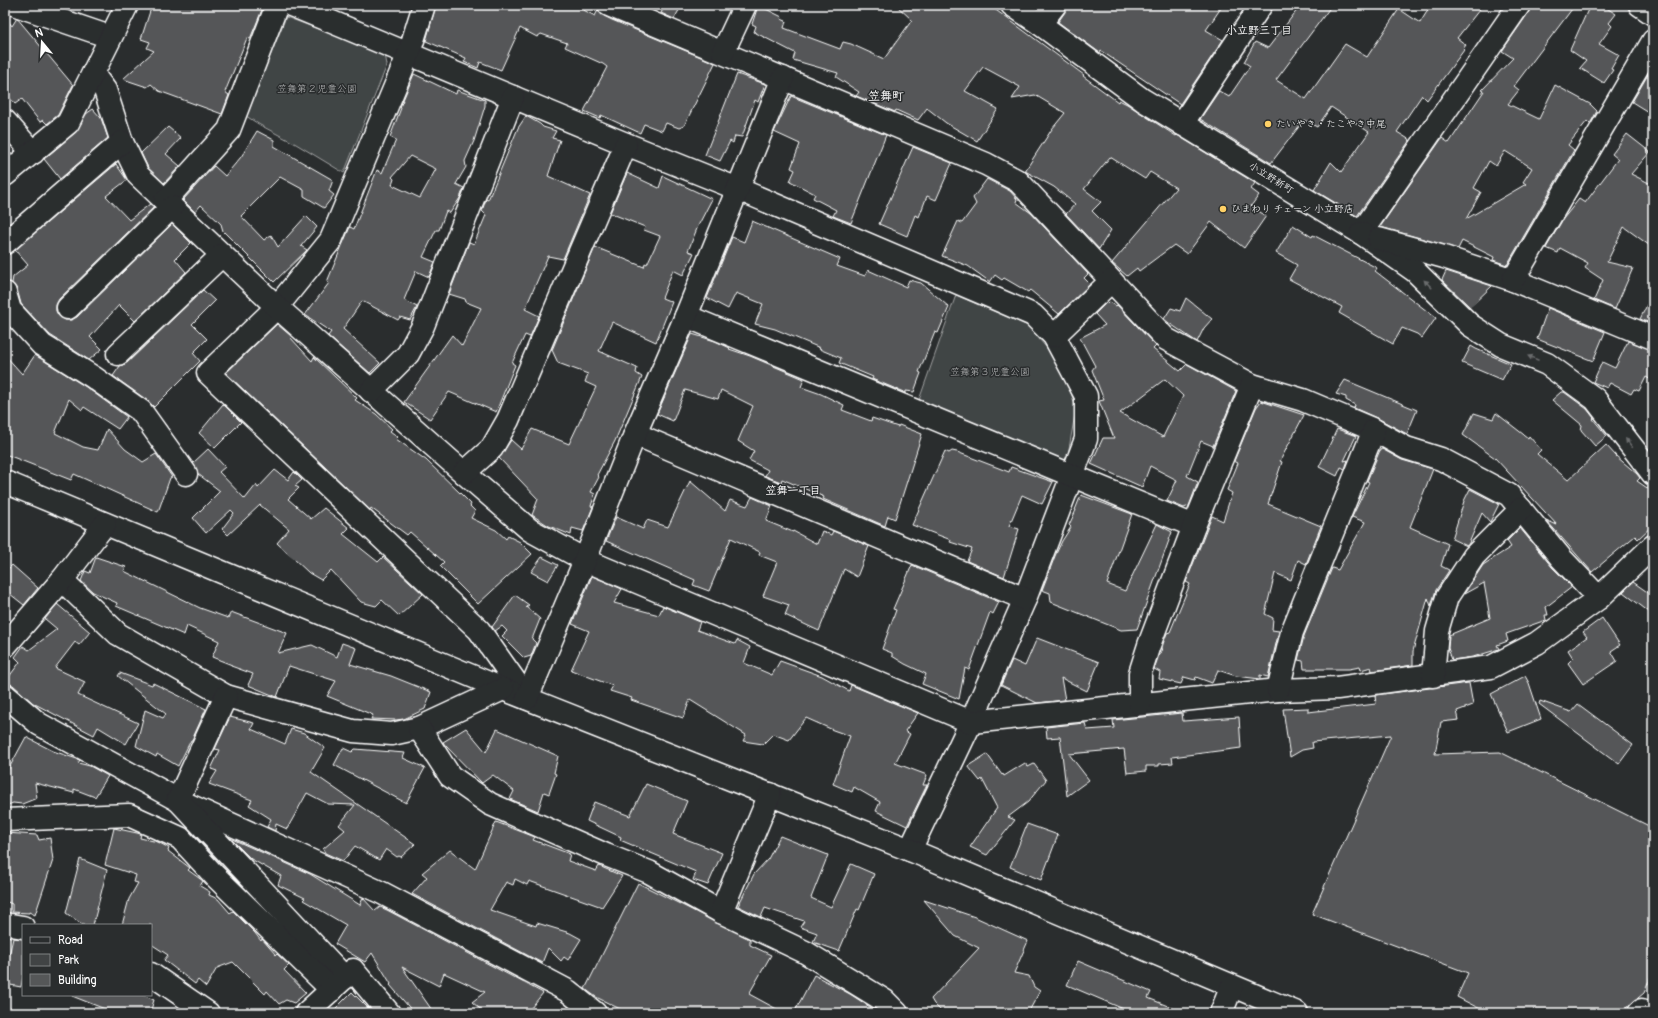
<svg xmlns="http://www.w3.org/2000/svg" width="1658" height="1018" viewBox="0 0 1658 1018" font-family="Pangolin,'Klee One',sans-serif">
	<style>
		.green { fill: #414445; stroke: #a0a2a2 }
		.building { fill: #555758; stroke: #fff; fill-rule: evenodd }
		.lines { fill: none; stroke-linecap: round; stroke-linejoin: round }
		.minor-casing { stroke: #fff; stroke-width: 25 }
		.major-casing { stroke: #fff; stroke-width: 25 }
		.minor { stroke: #2a2d2e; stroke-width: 22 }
		.major { stroke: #2a2d2e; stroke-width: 22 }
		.oneway { fill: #6a6c6d }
		.poi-dot { fill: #ffd166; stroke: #2a2d2e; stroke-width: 1.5 }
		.labels { text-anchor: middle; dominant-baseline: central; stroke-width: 3; stroke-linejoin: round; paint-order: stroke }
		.park-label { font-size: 10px; fill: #b3b4b5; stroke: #2a2d2e }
		.poi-label { font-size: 10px; fill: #fff; stroke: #2a2d2e; text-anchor: start }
		.street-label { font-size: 10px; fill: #fff; stroke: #2a2d2e }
		.neighbourhood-label { font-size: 11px; font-weight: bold; fill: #fff; stroke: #2a2d2e }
		.quarter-label { font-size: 12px; font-weight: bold; fill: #fff; stroke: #2a2d2e }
	</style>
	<rect width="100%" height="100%" fill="#2a2d2e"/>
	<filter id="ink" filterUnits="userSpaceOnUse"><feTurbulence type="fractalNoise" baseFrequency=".025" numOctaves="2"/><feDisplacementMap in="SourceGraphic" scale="8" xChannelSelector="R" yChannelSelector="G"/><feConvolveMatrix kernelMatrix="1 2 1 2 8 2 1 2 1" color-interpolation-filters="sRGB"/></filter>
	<g filter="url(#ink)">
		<g class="green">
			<polygon points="286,17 385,54 387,65 344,173 296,144 260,125 246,116"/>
			<polygon points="956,295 1028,326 1062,366 1076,408 1067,460 1060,463 918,403"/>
		</g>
		<g class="building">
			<polygon points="152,5 252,5 262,10 250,39 247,38 225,92 229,95 222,114 159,91 151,84 147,87 123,79 154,51 147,48 150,42 141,39"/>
			<polygon points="436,5 574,5 595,16 598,10 604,16 612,20 715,63 684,126 679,128 666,123 662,131 644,124 640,133 601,115 600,118 584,111 607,67 603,64 565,47 567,43 541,34 537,37 520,28 501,70 480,62 478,68 464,62 466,58 426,41"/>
			<polygon points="665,5 682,5 674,19 661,13"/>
			<polygon points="896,5 989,5 1084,75 1083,76 1118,102 1119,100 1127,104 1176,136 1177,135 1255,183 1251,189 1259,195 1251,206 1266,216 1244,248 1211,222 1187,254 1174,245 1139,271 1137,268 1127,276 1112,263 1176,188 1150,172 1145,179 1110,157 1084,189 1101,202 1092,211 1111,230 1099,249 1066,214 1075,204 1054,187 1025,171 1052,129 1065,113 1035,95 1012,99 1020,87 983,67 965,91 998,109 977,141 946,123 927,108 918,120 896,110 895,112 856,96 859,92 836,77 838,73 793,60 795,53 754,32 756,26 752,24 757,9 764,8 782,17 781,19 786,21 784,28 840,49 843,42 851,44 884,59 912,20"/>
			<polygon points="1067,5 1223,5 1206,30 1223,40 1180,104 1101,51 1100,53 1058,22 1065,12"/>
			<polygon points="1301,5 1332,5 1276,80 1306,99 1345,44 1367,57 1399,9 1420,23 1431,5 1483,5 1457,38 1466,45 1463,49 1464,50 1427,100 1422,95 1397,132 1410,140 1357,216 1314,190 1331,162 1341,172 1369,132 1331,107 1317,127 1304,120 1271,163 1200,119 1219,91 1229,97 1250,66 1244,62 1255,42 1268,48"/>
			<path d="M1531,5H1575L1514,86L1519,90L1508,104L1539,119L1555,85L1590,104L1597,111L1590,124L1587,121L1568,145L1574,150L1507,265L1493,260L1494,257L1462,241L1458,249L1380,227L1442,138L1449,143L1484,91L1482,90L1513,58L1502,51L1529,12ZM1505,151L1532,168L1523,182L1526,184L1466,219L1481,192L1474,188L1489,161L1496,166Z"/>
			<polygon points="1590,5 1602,5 1616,14 1609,23 1612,26 1599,44 1619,55 1611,69 1613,70 1604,83 1580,68 1586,61 1570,50"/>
			<polygon points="5,17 12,26 17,18 73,85 58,115 47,124 43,120 40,122 22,99 15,104 5,93"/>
			<polygon points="1653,66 1653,115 1632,102"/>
			<path d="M414,74L456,94L457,90L485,100V106L474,141L465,161L466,167L456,184L464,188L460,198L450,213L446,211L439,230H436L423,257L435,262L429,277L416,271L404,300L417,307L410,320L400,317L398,320L362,301L343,329L380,363L370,373L328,336L331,332L305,315L329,283L327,282L341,248L350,227L354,229L377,170L382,173L396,140L390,137L401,108L400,107ZM410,156L436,169L420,198L392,185L394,179L392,177Z"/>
			<polygon points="737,74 765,84 758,102 755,100 742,137 735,136 733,143 730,141 720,161 705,155"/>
			<polygon points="791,96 886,135 851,223 833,216 836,210 813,198 815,194 790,181 795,170 791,168 800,144 774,132"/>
			<polygon points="93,109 101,118 108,138 60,179 44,159 76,132 86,114"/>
			<polygon points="526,116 540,124 543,127 556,131 552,138 560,140 548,176 590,195 563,259 548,256 525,309 539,316 530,337 525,335 512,363 515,365 496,412 449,392 430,419 404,402 452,335 462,346 481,308 466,302 465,299 449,294 469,242 474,244 486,215 482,211 486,199 488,200 518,128"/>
			<polygon points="168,127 181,138 166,154 180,166 164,183 148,168 141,153"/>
			<polygon points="257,131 274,140 274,146 333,180 329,191 334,195 324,208 304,196 304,190 280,177 241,216 264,240 271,235 278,247 306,216 317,227 301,246 307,250 274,282 223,231 221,224 201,205 195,212 183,200 214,166 225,176 241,157"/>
			<polygon points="1627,134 1650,152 1631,174 1653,185 1653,248 1624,227 1607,262 1633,268 1615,309 1594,300 1603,280 1585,268 1588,263 1560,248 1558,253 1546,248 1563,219 1579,199 1585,203 1618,159 1612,154"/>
			<polygon points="913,147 952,163 936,200 927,196 919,217 915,215 907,236 879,224"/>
			<polygon points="116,164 127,180 106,196 129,220 150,204 154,207 59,299 56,305 56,311 59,316 65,320 71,320 77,317 172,224 191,243 175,259 186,272 135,321 119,305 90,337 102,349 89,360 50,335 21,304 17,289 12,283 13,277 28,265 15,250"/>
			<polygon points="627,173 659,188 663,176 712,199 698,226 688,251 694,253 683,275 673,270 662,298 672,302 656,342 612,322 599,351 637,368 636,373 642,377 615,441 597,475 599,477 591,492 595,494 591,506 593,507 583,531 572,528 571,535 549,526 532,515 538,499 499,458 511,440 521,449 532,429 569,444 596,387 585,382 588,374 558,363 552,350 595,247 644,267 645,263 647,264 660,236 644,230 645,227 610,213"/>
			<polygon points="987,179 1010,191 1017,199 1016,202 1031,213 1088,274 1084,278 1090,284 1059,314 1030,290 1028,292 1004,278 1002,280 995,275 990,282 968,266 942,256 958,221 962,223 976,204 973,198"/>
			<polygon points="752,221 840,259 837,266 865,276 868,270 906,287 909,280 921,283 949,307 938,333 935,332 919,372 921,373 914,392 906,391 906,393 872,379 873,377 839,363 841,358 819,349 820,348 775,329 755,324 763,304 736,293 728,309 707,298 732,237 744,242"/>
			<polygon points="1293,225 1312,237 1313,235 1377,268 1375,271 1436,318 1422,338 1417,334 1402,328 1393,344 1339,313 1342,307 1289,279 1297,265 1276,253"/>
			<polygon points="1446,271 1492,286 1470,307 1442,280"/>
			<polygon points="203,290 215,301 192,324 207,339 193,353 200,361 154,407 148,401 113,376 120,366 127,363"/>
			<polygon points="1653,293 1653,324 1640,319"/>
			<polygon points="1186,298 1212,319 1204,328 1197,342 1169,323 1164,319 1171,308 1180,311"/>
			<path d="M1107,302L1108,303L1110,302L1116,306L1117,305L1156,346L1153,349L1180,371L1187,364L1236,391L1213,446L1201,441L1187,476L1198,482L1189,506L1184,508L1167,501L1177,480L1150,466L1142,487L1091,464L1103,438H1114L1099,401L1104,400L1092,370L1095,366L1080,338L1105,325L1095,314ZM1165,379L1183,396L1163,437L1120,413Z"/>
			<polygon points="1548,308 1605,332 1593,361 1537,339"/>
			<polygon points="277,324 291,336 290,337 312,361 314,357 357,398 355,400 376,414 392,429 390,431 398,437 396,439 426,460 461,494 471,504 470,506 475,511 471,518 496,530 506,539 508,536 520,542 532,554 478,604 440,566 444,562 410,532 407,535 371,508 370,510 226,373"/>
			<polygon points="692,334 715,341 730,348 729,349 750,356 804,379 801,387 821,394 844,405 842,410 871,421 872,418 898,427 899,425 922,434 895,519 888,516 885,526 823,499 824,497 782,479 781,482 765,476 768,470 749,460 754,451 738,441 753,406 721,390 718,399 685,390 673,421 657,414"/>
			<polygon points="1628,341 1653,350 1653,381 1646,377 1639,391 1634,389 1631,394 1610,383 1607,388 1593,382 1602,362 1615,368"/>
			<polygon points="1471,346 1476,349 1511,364 1502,380 1462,363"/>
			<polygon points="5,355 22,374 35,355 86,387 127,417 118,429 84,407 82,410 69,399 55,433 83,447 98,450 107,429 125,449 143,462 156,454 172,477 170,478 158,512 74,474 71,480 5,454"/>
			<polygon points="1345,380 1417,410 1407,434 1379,419 1354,408 1355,405 1346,400 1346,397 1336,394"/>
			<polygon points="1561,392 1564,392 1587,409 1594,418 1593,419 1607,436 1595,446 1581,430 1582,425 1552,400"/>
			<polygon points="1261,401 1304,415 1280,461 1282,462 1268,504 1321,526 1306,564 1298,560 1291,580 1275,573 1265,614 1273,618 1272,630 1279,631 1268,677 1260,675 1260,679 1236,676 1218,670 1212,683 1196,677 1195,680 1184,677 1181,684 1159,679 1160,672 1154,669 1159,655 1160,655 1163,644 1167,633 1170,632 1177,615 1190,584 1186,582 1212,516 1223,521 1232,493 1227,490 1238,463 1234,461 1256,408"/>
			<polygon points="223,404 241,422 215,448 199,433"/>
			<polygon points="1474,413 1493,419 1496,413 1528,438 1529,436 1541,450 1537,454 1568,480 1606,445 1616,456 1637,474 1640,478 1637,481 1653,492 1653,525 1638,539 1635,536 1592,572 1546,520 1557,525 1495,458 1463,435"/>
			<polygon points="1337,429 1356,436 1344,461 1348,460 1345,469 1341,467 1337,476 1319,467"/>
			<polygon points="208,449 225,467 219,472 245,499 256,485 258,488 275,470 288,480 294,472 302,480 295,486 299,488 288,499 311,519 324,508 349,528 343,534 378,562 383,557 423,594 399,616 382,600 376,606 361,602 331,570 321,580 309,573 277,543 289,529 260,505 228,535 222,529 234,513 231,510 206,533 193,518 220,491 198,474 193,463"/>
			<polygon points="1382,449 1402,460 1433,469 1410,527 1448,544 1441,566 1449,570 1448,572 1436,590 1431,606 1428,598 1413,651 1413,665 1372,671 1371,667 1361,670 1360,667 1349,669 1304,669 1303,661 1298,660 1304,636 1332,568 1338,570 1365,522 1352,517 1369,482 1367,481 1380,450"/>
			<polygon points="945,451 949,453 952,451 957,452 1009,472 1011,467 1053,482 1042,504 1022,495 1009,526 1019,529 1004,577 967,561 972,549 950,542 951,540 912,525"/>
			<polygon points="690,481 725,511 730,500 747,506 752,497 772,506 766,521 793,532 793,531 817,544 822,531 831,535 833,531 869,546 857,577 844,569 819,631 785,615 789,605 763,596 777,562 759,555 760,552 731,538 709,591 693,585 695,580 606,541 616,517 643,529 647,520 668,527"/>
			<polygon points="1470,489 1499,504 1490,522 1482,513 1469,543 1467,546 1452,539 1464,501"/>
			<polygon points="1081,495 1132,514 1107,584 1125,591 1157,524 1172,532 1137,629 1121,630 1051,602 1050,593 1042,590 1055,556 1062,541 1071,527 1069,525 1076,510 1075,510"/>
			<polygon points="1520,528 1552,567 1572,587 1546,607 1548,615 1545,615 1546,620 1506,634 1508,641 1497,645 1499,649 1473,657 1452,660 1448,648 1449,635 1490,618 1484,583 1464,594 1483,565 1511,547 1507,541"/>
			<polygon points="96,557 126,567 124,571 200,608 228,618 231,612 287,633 278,653 312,645 337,657 342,643 356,648 350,664 391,676 431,692 425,709 404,719 396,720 371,719 373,715 327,696 336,681 289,666 277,697 248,685 253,674 231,666 232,665 212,657 219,641 187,626 184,635 116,606 117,603 93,592 81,581 85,571 90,573"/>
			<polygon points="542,557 558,565 548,581 531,572"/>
			<polygon points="12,565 38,588 24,605 5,590 5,572"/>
			<polygon points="912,565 999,602 993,614 990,612 969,670 965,668 959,699 922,684 926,674 905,664 892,656 892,653 882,649 896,610 893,609"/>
			<polygon points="592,576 622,589 614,603 659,615 663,606 700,622 697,630 735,644 737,640 750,647 744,663 772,675 780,661 822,676 849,691 851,685 918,713 905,731 910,734 895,763 927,775 923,785 927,785 907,826 876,811 880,802 854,787 852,792 833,784 850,736 833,730 806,718 789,740 773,734 763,744 743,741 746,735 690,700 683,718 631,700 632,698 610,691 613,686 571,670 589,631 572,624"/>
			<polygon points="1633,582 1653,596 1653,615 1623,592"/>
			<polygon points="515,595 529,605 526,607 540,619 532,639 536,643 531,656 524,658 502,636 507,631 502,626 495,631 492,627"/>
			<polygon points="57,604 90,632 79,645 75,642 55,668 85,682 78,695 138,723 126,744 98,727 94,735 33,703 13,685 5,682 20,662 15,657 23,646 29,650 57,629 45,619"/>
			<polygon points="1602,618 1620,645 1611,651 1617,661 1583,684 1568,663 1573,658 1568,650 1587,637 1583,632"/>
			<polygon points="1037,638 1099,662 1087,691 1061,678 1065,700 1037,703 1001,685 1012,660 1025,666"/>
			<polygon points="120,673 152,685 153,683 206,709 192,740 191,740 178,766 157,754 156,757 136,746 145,710 163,718 166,714 118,676"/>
			<polygon points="1525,676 1529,683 1541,719 1508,732 1491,694"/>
			<polygon points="1469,683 1473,705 1457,711 1459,720 1441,722 1435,754 1500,752 1653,828 1653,972 1644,993 1620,1013 1488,1013 1457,997 1468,973 1312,914 1391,735 1312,742 1313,748 1302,750 1290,757 1283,709 1308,708 1308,712 1376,704 1375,695"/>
			<polygon points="1540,701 1571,712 1578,704 1633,745 1619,764 1539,704"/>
			<polygon points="1182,713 1183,721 1239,717 1241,748 1172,757 1173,763 1159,764 1159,766 1146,766 1146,771 1127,773 1124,749 1069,754 1089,780 1067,796 1060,737 1047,738 1046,727 1085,723 1087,730 1114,728 1113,720"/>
			<polygon points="230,717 254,723 251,729 285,744 291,729 304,733 325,748 311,772 415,844 401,857 399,856 397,857 386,849 379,860 355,846 343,861 325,853 323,849 345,830 339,825 355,805 328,804 307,793 287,829 276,824 275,831 267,827 271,819 249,805 252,800 209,784 217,771 211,769 220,750 215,749"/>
			<polygon points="466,728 486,752 497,729 558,756 554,773 556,774 549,794 544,792 538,811 510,799 514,791 493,775 482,783 445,745 443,742"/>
			<polygon points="26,737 53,751 80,760 78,763 90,766 108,776 95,797 74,789 74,793 35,783 37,798 22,804 13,803 5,806 5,770 8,770"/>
			<polygon points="343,748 352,752 355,749 405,753 403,758 425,768 406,803 334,765"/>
			<polygon points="987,754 1002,775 1003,774 1004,776 1025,763 1028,767 1034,764 1046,780 1028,802 1008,817 1015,820 987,855 970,847 997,808 982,779 980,781 968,766"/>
			<polygon points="646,784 687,801 673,834 722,853 708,885 693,880 696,872 620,840 621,837 587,821 594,802 630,816"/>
			<polygon points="496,822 535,837 533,840 570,854 568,861 596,871 599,866 622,876 602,907 529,881 527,885 515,879 513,885 506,882 490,910 536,926 537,923 570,933 581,939 568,960 564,957 561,961 548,948 542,963 412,894 427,877 422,873 450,850 475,869"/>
			<polygon points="1027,824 1058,835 1041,880 1010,867"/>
			<polygon points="114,828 137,833 141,834 140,838 158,842 169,848 168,851 190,868 188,870 203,881 200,886 210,892 209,895 218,899 230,913 233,911 255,933 261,941 262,939 276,955 277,954 289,965 284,970 306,993 294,1003 286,1000 279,1004 267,991 265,994 233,962 217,968 206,987 198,980 195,984 164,960 168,955 151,944 151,925 122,925 129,899 138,883 134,882 136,875 105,865"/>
			<polygon points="5,833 37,835 39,840 50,838 53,860 35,915 29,912 29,913 12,912 12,904 5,901"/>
			<polygon points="780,836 828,855 811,898 831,907 851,864 874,874 859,910 857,909 839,951 813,942 817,933 800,927 804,921 765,908 761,917 738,906 754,874 768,859"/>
			<polygon points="230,838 310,874 360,905 363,898 375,911 380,907 387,910 543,993 527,1013 485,1013 472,1002 485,992 444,973 439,986 402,967 434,1013 414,1013 390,985 391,984 372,953 365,962 335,944 346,925 303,900 305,898 278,885 281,876 251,859"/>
			<polygon points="80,859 107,870 93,925 83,925 66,913"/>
			<polygon points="638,883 750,939 750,945 771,955 749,994 784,1013 628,1013 596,997 585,989"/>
			<polygon points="924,900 975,917 1028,941 1014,973 1029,976 1034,987 1040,991 1028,1013 943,1013 934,1004 931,999 979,948 955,936"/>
			<polygon points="13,938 23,939 23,976 21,987 5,984 5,973"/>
			<polygon points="1078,961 1151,992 1148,998 1185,1013 1133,1013 1067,985"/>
			<polygon points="814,975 850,994 879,1013 794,1013"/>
			<polygon points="352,992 373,1013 331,1013"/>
			<polygon points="72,995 143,995 154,1000 150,1013 115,1013 72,996"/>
		</g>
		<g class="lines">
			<defs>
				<g id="minor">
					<polyline points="16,5 110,37"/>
					<polyline points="291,5 626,144 738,189 989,296 1033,315 1054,336 1086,396 1086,439 1025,599 971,722 910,850"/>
					<polyline points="424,5 409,53 331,240 277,307 208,373 479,630 527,698"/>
					<polyline points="609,5 986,164 1018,181 1166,339 1252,385 1303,400 1374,430 1406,448 1441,459 1509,495 1562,559 1599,598"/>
					<polyline points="1012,5 1040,24 1143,100 1361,233 1519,5"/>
					<polyline points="1040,24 1055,5"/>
					<polyline points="723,52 745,5"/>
					<polyline points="93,74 105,90 122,142 138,175 277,307 464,473 530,530 585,560 971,722 1278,690 1337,688 1491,667 1537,643 1599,598 1653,546"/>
					<polyline points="5,121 33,153"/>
					<polyline points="1182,124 1261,5"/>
					<polyline points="5,175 68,123 127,5"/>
					<polyline points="165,201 229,130 277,5"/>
					<polyline points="1361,233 1415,271 1470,325 1501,345 1547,364 1595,399 1653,474"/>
					<polyline points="1379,239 1444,257 1513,280 1653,338"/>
					<polyline points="5,243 122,142"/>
					<polyline points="1513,280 1653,41"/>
					<polyline points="5,293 10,310 42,345 93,377 141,411 186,474"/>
					<polyline points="68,308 172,207"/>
					<polyline points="686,316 1194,526"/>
					<polyline points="1054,336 1111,281"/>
					<polyline points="118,354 222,255"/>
					<polyline points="371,391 408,354 423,326 513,97"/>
					<polyline points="635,434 1025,599"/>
					<polyline points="464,473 492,448 508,420 626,144"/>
					<polyline points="5,482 503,689 910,850 1297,1013"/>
					<polyline points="62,580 118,634 226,696 353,731 392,734 419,728 503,689"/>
					<polyline points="5,646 62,580 105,524"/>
					<polyline points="1433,676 1437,631 1447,597 1474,556 1521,509"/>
					<polyline points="1278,690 1292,632 1374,430"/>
					<polyline points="5,695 39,724 178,800 382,893 568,991 595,1013"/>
					<polyline points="226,696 178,800 345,978"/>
					<polyline points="527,698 585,560 635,434 686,316 783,78"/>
					<polyline points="1140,704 1140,673 1149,645 1194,526 1252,385"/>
					<polyline points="419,728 450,776 490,804 606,855 649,872 721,912 805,952 885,1001 897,1013"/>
					<polyline points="5,820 129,815 180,838 215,876 332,990"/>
					<polyline points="721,912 770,794"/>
					<polyline points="5,924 23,927"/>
					<polyline points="151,974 208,1013"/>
					<polyline points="306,1013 353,970 389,1013"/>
					<polyline points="1221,1013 1232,986"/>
					<polyline points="1639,1013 1642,1010 1651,1013"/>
				</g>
				<polyline id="major" points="1640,5 1653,14"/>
			</defs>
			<use href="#minor" class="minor-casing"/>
			<use href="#major" class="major-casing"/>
			<use href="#minor" class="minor"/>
			<use href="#major" class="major"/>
		</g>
		<defs><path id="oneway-solid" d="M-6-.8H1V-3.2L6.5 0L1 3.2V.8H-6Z"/></defs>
		<g class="oneway">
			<use href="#oneway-solid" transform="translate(1428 284) rotate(-135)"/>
			<use href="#oneway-solid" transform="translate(1533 358) rotate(-158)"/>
			<use href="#oneway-solid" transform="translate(1629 443) rotate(-128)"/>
		</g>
	</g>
	<g class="poi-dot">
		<circle cx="1268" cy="124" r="4"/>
		<circle cx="1223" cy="209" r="4"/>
	</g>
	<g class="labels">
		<g class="park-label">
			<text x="317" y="89">笠舞第２児童公園</text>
			<text x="990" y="372">笠舞第３児童公園</text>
		</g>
		<g class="poi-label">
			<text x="1276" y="124">たいやき・たこやき中尾</text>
			<text x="1231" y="209">ひまわり チェーン 小立野店</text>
		</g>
		<g class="street-label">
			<text transform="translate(1271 178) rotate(32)">小立野新町</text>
		</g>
		<g class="neighbourhood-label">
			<text x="1259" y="30">小立野三丁目</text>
			<text x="793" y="490">笠舞一丁目</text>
		</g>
		<g class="quarter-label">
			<text x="886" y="96">笠舞町</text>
		</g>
	</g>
	<rect width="1658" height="1018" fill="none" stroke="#2a2d2e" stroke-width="20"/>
	<rect x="10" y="10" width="1638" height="998" fill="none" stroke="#fff" stroke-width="1.5" filter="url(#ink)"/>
	<rect x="22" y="924" width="130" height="72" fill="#2a2d2e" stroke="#7f8182"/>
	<rect x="30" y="937" width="20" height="6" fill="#2a2d2e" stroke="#7f8182"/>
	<text x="58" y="944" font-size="12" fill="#ffffff">Road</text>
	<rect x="30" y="954" width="20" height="12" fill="#414445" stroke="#7f8182"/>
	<text x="58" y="964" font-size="12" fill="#ffffff">Park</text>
	<rect x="30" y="974" width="20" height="12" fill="#555758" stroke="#7f8182"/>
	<text x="58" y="984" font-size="12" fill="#ffffff">Building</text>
	<g transform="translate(42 42) rotate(342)" stroke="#2a2d2e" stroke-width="3" paint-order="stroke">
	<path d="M0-3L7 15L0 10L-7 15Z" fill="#ffffff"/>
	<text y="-6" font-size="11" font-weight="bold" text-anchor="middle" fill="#ffffff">N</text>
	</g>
</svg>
